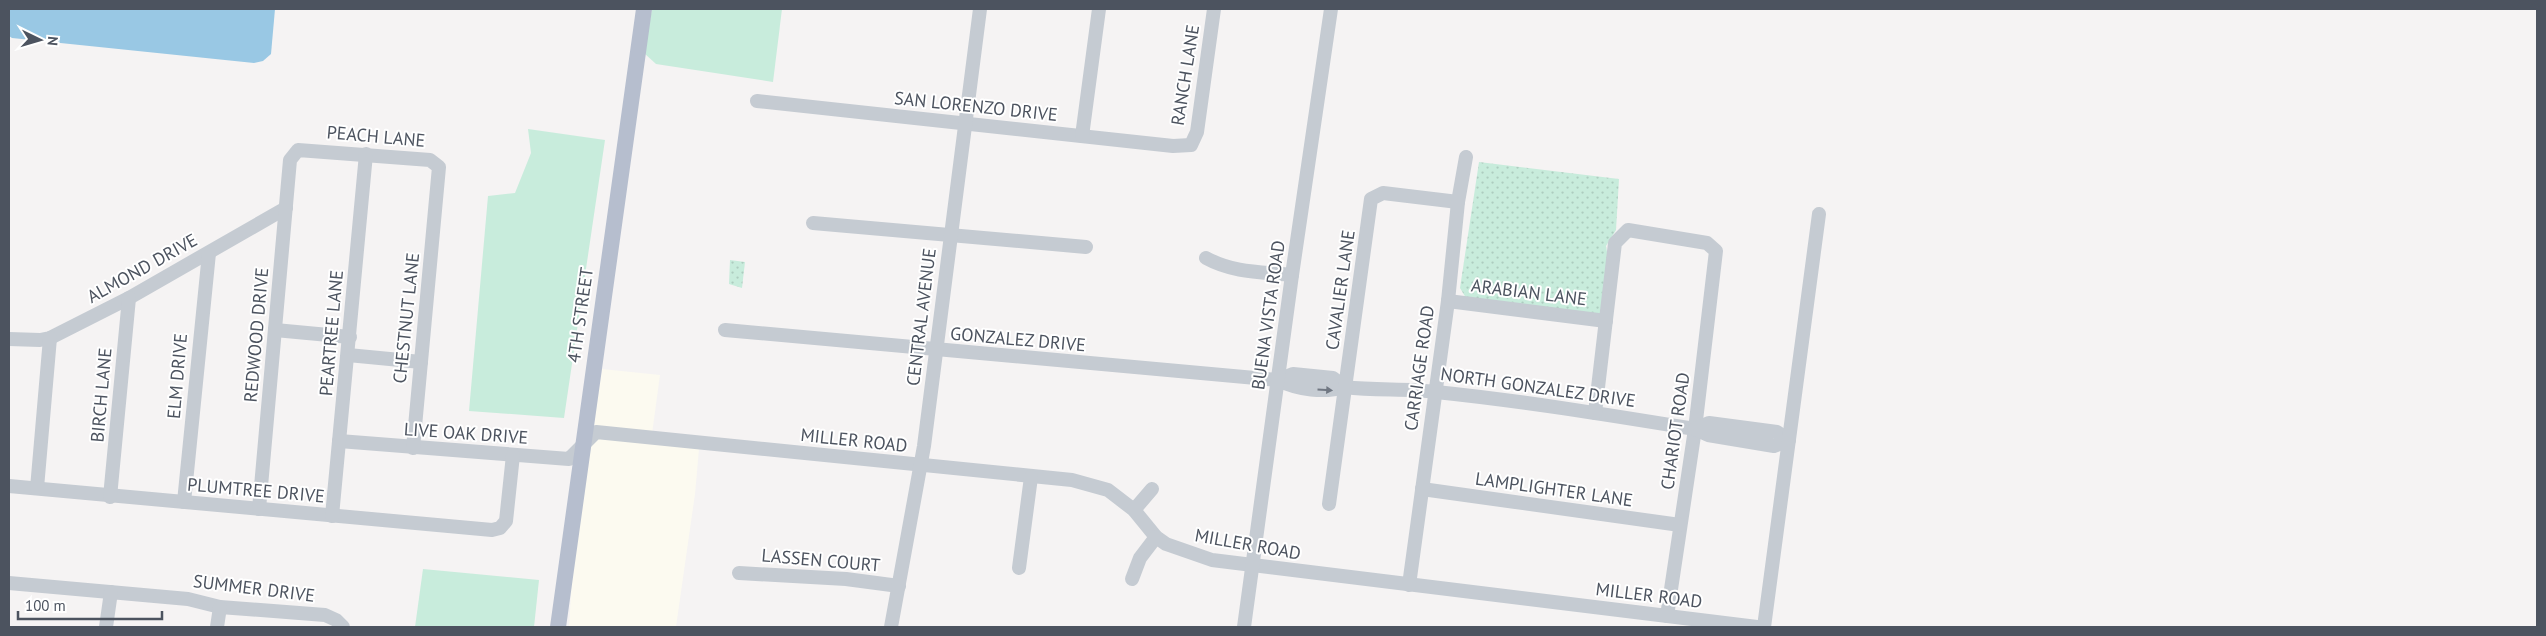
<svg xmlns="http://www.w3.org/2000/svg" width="2546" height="636" viewBox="0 0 2546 636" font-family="'PT Sans',sans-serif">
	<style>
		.commercial { fill: #fcfaf0 }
		.grass { fill: #c8ecdc }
		.park { fill: url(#park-dots) }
		.water { fill: #99c8e4 }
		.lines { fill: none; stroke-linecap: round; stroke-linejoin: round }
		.minor { stroke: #c5cbd2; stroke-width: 14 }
		.major { stroke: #b6bece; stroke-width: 16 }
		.oneway { fill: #707782 }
		.labels { text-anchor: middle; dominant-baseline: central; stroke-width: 4; stroke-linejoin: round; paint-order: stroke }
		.street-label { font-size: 18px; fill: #4c535f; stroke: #fff }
	</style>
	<defs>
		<pattern id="park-dots" width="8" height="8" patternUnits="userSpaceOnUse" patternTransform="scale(1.25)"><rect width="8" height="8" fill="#c8ecdc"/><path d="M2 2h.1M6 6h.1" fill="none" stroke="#adccbf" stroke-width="1.8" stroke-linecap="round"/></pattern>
	</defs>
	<rect width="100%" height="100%" fill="#f5f3f3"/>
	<polygon class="commercial" points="602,369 660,375 652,434 700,438 695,494 676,627 569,627 572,579"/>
	<g class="grass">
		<polygon points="652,9 782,9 773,82 656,64 644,53"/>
		<polygon points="528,129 605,140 564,418 469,411 488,196 515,193 531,153"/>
		<polygon points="423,569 539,580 534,627 415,627"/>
	</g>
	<g class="park">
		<polygon points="1479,162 1619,179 1616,230 1606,246 1610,269 1604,317 1466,298 1460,288"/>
		<polygon points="730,260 745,262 742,288 729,284"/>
	</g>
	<polygon class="water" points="9,9 275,9 271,54 263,61 254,63 12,38 9,36"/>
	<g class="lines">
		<g class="minor">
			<polyline points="757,101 1173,146 1191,145 1197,132 1214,9"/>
			<polyline points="1082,136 1099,9"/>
			<polyline points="813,223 1086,247"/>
			<path d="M1206,258C1233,273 1261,272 1292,275"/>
			<polyline points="1448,301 1606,321"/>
			<polyline points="275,330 350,337"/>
			<path d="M725,330L1278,380C1298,390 1324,393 1345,387L1333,378L1293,374L1278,380"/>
			<polyline points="9,339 40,340 50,338 129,298 286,208"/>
			<polyline points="348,355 421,362"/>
			<path d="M1345,387C1376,391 1406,388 1436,392C1523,401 1609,415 1695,429"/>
			<polyline points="1595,413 1615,243 1628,230 1707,243 1716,251 1695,429 1667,616"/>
			<polygon points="1709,423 1777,432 1789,440 1774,446 1708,435 1695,429"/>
			<polyline points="339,441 569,459 596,432 1072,480 1108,490 1134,510 1156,537 1166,544 1212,560 1757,627"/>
			<polyline points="9,486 492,530 500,528 506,521 513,455"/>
			<polyline points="37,488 50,338"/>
			<polyline points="1422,489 1680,525"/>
			<polyline points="110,497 129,298"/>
			<polyline points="184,502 209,253"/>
			<polyline points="1329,504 1371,199 1383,193 1458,202"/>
			<polyline points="259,509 290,160 298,150 430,160 439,167 413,448"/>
			<polyline points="1134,510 1152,489"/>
			<polyline points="332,516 366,154"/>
			<polyline points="1019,568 1031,477"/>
			<polyline points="739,573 846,579 899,586"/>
			<polyline points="1132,579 1140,558 1156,537"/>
			<polyline points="9,583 188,599 220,607 325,615 336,620 343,627"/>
			<polyline points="1409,585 1448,301 1458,202 1466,157"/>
			<polyline points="106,627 111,592"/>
			<polyline points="217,627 220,607"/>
			<polyline points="891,627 924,446 980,9"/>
			<polyline points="1244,627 1292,275 1331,9"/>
			<polyline points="1764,627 1819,214"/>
		</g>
		<polyline class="major" points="558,627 644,9"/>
	</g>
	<defs><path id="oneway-solid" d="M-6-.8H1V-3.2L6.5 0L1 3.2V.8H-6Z" transform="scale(1.25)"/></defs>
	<use class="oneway" href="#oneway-solid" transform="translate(1325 390) rotate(3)"/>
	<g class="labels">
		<g class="street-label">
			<text transform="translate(1185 75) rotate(-81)">RANCH LANE</text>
			<text transform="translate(976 106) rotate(6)">SAN LORENZO DRIVE</text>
			<text transform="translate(376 136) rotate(5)">PEACH LANE</text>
			<text transform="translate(142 268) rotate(-29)">ALMOND DRIVE</text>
			<text transform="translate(1340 290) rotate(-82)">CAVALIER LANE</text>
			<text transform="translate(1529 292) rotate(7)">ARABIAN LANE</text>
			<text transform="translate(580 315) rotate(-82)">4TH STREET</text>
			<text transform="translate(1268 315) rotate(-82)">BUENA VISTA ROAD</text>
			<text transform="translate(921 317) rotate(-83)">CENTRAL AVENUE</text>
			<text transform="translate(406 318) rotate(-84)">CHESTNUT LANE</text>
			<text transform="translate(331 333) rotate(-85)">PEARTREE LANE</text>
			<text transform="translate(256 335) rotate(-85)">REDWOOD DRIVE</text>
			<text transform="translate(1018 339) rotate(5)">GONZALEZ DRIVE</text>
			<text transform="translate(1419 368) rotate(-82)">CARRIAGE ROAD</text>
			<text transform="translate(177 376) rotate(-85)">ELM DRIVE</text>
			<text transform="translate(1538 387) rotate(8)">NORTH GONZALEZ DRIVE</text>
			<text transform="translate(101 395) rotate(-85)">BIRCH LANE</text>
			<text transform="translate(1675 431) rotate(-82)">CHARIOT ROAD</text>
			<text transform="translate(466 433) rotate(4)">LIVE OAK DRIVE</text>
			<text transform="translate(854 440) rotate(6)">MILLER ROAD</text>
			<text transform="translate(1554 489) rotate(8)">LAMPLIGHTER LANE</text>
			<text transform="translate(256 490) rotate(5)">PLUMTREE DRIVE</text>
			<text transform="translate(1248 544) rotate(10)">MILLER ROAD</text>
			<text transform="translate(821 560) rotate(5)">LASSEN COURT</text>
			<text transform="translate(254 588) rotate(7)">SUMMER DRIVE</text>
			<text transform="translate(1649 595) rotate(7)">MILLER ROAD</text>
		</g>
	</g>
	<rect width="2546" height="636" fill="none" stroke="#4c535f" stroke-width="20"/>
	<g transform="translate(40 40) rotate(95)" stroke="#ffffff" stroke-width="4" paint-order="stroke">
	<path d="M0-4L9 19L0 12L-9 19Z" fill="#4c535f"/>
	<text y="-8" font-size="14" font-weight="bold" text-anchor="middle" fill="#4c535f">N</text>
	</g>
	<path d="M18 611v8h144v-8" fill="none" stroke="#4c535f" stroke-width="2.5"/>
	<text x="25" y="611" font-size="15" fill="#4c535f" stroke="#ffffff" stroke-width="4" paint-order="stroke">100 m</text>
</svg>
